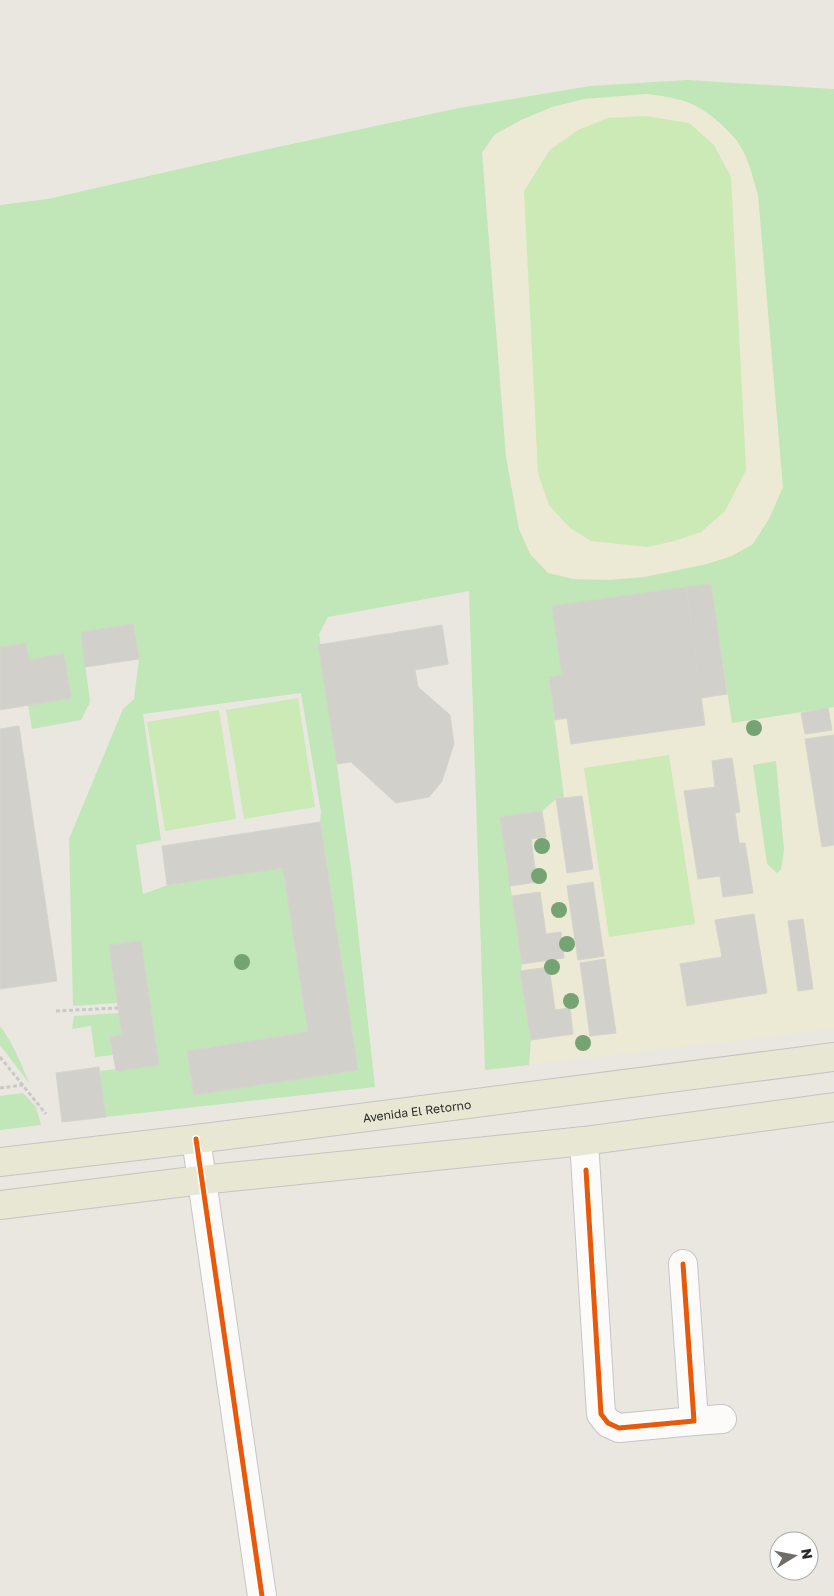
<svg xmlns="http://www.w3.org/2000/svg" width="834" height="1596" viewBox="0 0 834 1596" font-family="'Golos Text',sans-serif">
	<style>
		.education { fill: #ece9d4 }
		.green { fill: #c1e6b8; fill-rule: evenodd }
		.pitch { fill: #cbeab5 }
		.building { fill: #d2d0cb; stroke: #d4d3cc }
		.lines { fill: none; stroke-linecap: round; stroke-linejoin: round }
		.minor-casing { stroke: #c7c5c6; stroke-width: 30 }
		.major-casing { stroke: #c5c4c1; stroke-width: 30 }
		.path { stroke: #cac9c8; stroke-width: 3; stroke-dasharray: 4 2.5; stroke-linecap: butt }
		.minor { stroke: #fcfbfa; stroke-width: 28 }
		.major { stroke: #e7e7d3; stroke-width: 28 }
		.cycleway-casing { stroke: #fff; stroke-width: 8 }
		.cycleway { stroke: #e8590c; stroke-width: 5 }
		.tree { fill: #76a373 }
		.labels { text-anchor: middle; dominant-baseline: central; stroke-width: 4; stroke-linejoin: round; paint-order: stroke }
		.street-label { font-size: 12px; fill: #2b2b2b; stroke: #fff }
	</style>
	<rect width="100%" height="100%" fill="#e9e7e0"/>
	<polygon class="education" points="687,80 834,89 834,1029 485,1070 469,591 459,108 590,86"/>
	<g class="green">
		<path d="M687,80L834,89V707L732,723L711,584L552,606L562,675L549,677L564,798L556,799L542,811L500,817L522,964L521,972L531,1040L529,1065L485,1070L469,591L328,617L319,634L352,876L375,1087L106,1117L100,1071L159,1064L141,941L109,945L118,1003L73,1006L69,839L123,709L134,699L139,659L133,624L81,632L90,702L81,720L32,729L28,705L71,698L64,655L29,660L26,643L0,647V205L48,199L228,158L459,108L590,86ZM646,94C683,98 700,103 726,129C730,134 736,138 739,144C749,158 753,179 758,195L783,487L769,519L753,544L732,556L707,564L645,577L608,580L573,579L548,573L530,554L519,529L506,457L482,153L494,135L521,120L552,107L584,99ZM301,693L321,812L320,822L358,1070L194,1095L187,1051L308,1032L283,868L168,885L143,894L136,845L161,840L143,714Z"/>
		<polygon points="776,761 784,850 781,869 777,873 767,864 753,765"/>
		<polygon points="119,1013 122,1035 111,1037 113,1055 95,1057 91,1026 72,1029 74,1016"/>
		<path d="M0,1026C13,1043 21,1063 29,1083L0,1045Z"/>
		<polygon points="23,1093 36,1107 41,1125 0,1130 0,1096"/>
	</g>
	<g class="pitch">
		<polygon points="646,116 689,123 714,145 731,177 746,470 725,511 701,532 674,541 648,547 591,541 569,527 549,505 538,473 524,191 550,150 578,130 608,118"/>
		<polygon points="298,698 315,807 244,819 226,710"/>
		<polygon points="219,710 236,819 165,831 147,722"/>
		<polygon points="669,755 695,924 609,937 584,768"/>
	</g>
	<g class="building">
		<polygon points="711,584 727,694 701,698 686,587"/>
		<polygon points="686,587 705,725 571,744 567,718 555,720 549,677 562,675 552,606"/>
		<polygon points="133,624 139,659 85,667 81,632"/>
		<polygon points="442,625 448,664 415,670 418,687 450,715 454,744 442,781 429,797 396,803 351,762 337,764 318,645"/>
		<polygon points="26,643 29,660 64,654 71,698 0,710 0,647"/>
		<polygon points="828,708 832,730 805,734 801,713"/>
		<polygon points="19,726 57,981 0,989 0,729"/>
		<polygon points="834,735 834,845 822,847 805,739"/>
		<polygon points="732,758 740,812 735,813 739,843 745,843 753,893 723,897 720,876 698,879 684,791 715,787 712,761"/>
		<polygon points="582,796 593,869 567,873 556,799"/>
		<polygon points="542,811 546,837 531,839 537,882 510,886 500,817"/>
		<polygon points="320,822 358,1070 194,1095 187,1051 308,1032 283,868 167,885 162,846"/>
		<polygon points="593,882 604,956 578,960 567,886"/>
		<polygon points="540,892 546,934 561,932 564,958 522,964 512,896"/>
		<polygon points="754,914 767,993 687,1006 680,964 722,957 715,920"/>
		<polygon points="803,919 813,989 798,991 788,921"/>
		<polygon points="141,941 159,1065 116,1071 110,1037 122,1035 109,945"/>
		<polygon points="605,959 616,1033 590,1036 580,963"/>
		<polygon points="549,967 555,1010 570,1008 573,1034 531,1040 520,971"/>
		<polygon points="99,1067 106,1117 62,1122 56,1073"/>
	</g>
	<g class="lines">
		<defs>
			<g id="minor">
				<polyline points="196,1139 262,1596"/>
				<polyline points="584,1141 601,1414 608,1423 619,1428 694,1421 683,1264"/>
				<polyline points="694,1421 722,1419"/>
			</g>
			<g id="major">
				<path id="s1" d="M0,1162L196,1139L834,1057"/>
				<polyline points="0,1205 201,1180 584,1141 834,1107"/>
			</g>
		</defs>
		<use href="#minor" class="minor-casing"/>
		<use href="#major" class="major-casing"/>
		<g class="path">
			<polyline points="56,1011 118,1008"/>
			<polyline points="0,1057 46,1114"/>
			<polyline points="0,1088 23,1085"/>
		</g>
		<use href="#minor" class="minor"/>
		<use href="#major" class="major"/>
		<defs>
			<g id="cycleway">
				<polyline points="196,1139 262,1596"/>
				<polyline points="586,1170 601,1414 608,1423 619,1428 694,1421 683,1264"/>
			</g>
		</defs>
		<use href="#cycleway" class="cycleway-casing"/>
		<use href="#cycleway" class="cycleway"/>
	</g>
	<g class="tree">
		<circle cx="754" cy="728" r="8"/>
		<circle cx="542" cy="846" r="8"/>
		<circle cx="539" cy="876" r="8"/>
		<circle cx="559" cy="910" r="8"/>
		<circle cx="567" cy="944" r="8"/>
		<circle cx="242" cy="962" r="8"/>
		<circle cx="552" cy="967" r="8"/>
		<circle cx="571" cy="1001" r="8"/>
		<circle cx="583" cy="1043" r="8"/>
	</g>
	<g class="labels">
		<g class="street-label">
			<text stroke="none"><textPath href="#s1" startOffset="420">Avenida El Retorno</textPath></text>
		</g>
	</g>
	<g transform="translate(794 1556) rotate(80)"><circle r="24" fill="#ffffff" stroke="#aaaaaa"/>
	<path d="M0-4L9 19L0 12L-9 19Z" fill="#6e6d6a"/>
	<text y="-8" font-size="14" font-weight="bold" text-anchor="middle" fill="#2b2b2b">N</text>
	</g>
</svg>
